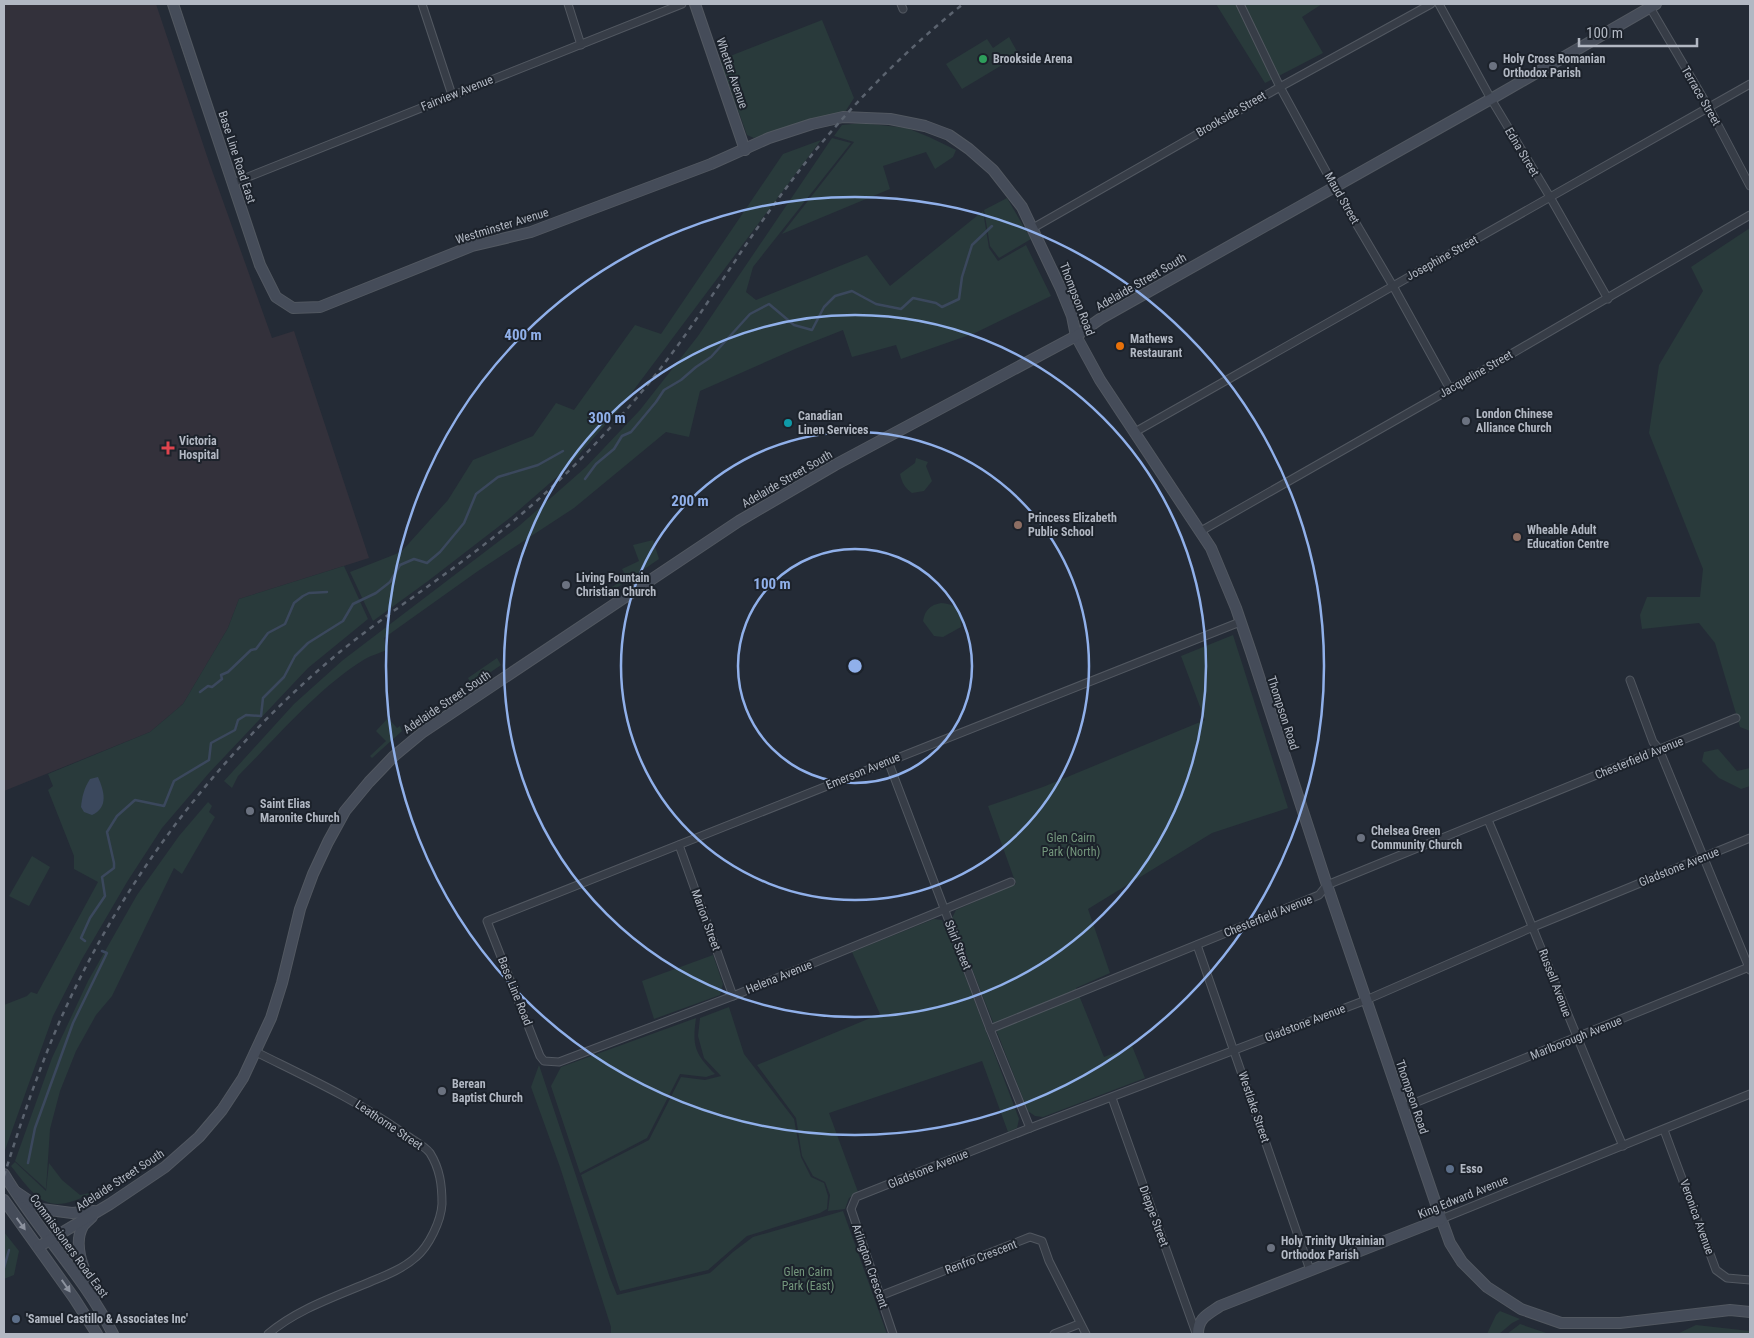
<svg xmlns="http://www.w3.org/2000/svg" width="1754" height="1338" viewBox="0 0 1754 1338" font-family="'Roboto Condensed',sans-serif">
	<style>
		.medical { fill: #33313b }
		.green { fill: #293a3b }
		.water { fill: #3b485d }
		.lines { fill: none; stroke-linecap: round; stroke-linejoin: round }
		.stream { stroke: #3b485d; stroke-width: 2.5 }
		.street-casing { stroke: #525861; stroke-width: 9 }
		.secondary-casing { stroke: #525861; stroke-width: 12 }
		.street { stroke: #373d47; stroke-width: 7 }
		.secondary { stroke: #454c59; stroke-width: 10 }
		.rail { stroke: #5b636f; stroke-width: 2.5; stroke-dasharray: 5 5; stroke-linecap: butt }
		.oneway { fill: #8c929e }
		.ring { fill: none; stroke: #90b0ea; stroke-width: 2.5 }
		.leisure-dot { fill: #2e9e5b; stroke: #1c222b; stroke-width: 2 }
		.worship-dot { fill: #6b7280; stroke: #1c222b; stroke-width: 2 }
		.food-dot { fill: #e8710a; stroke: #1c222b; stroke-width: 2 }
		.culture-dot { fill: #0f9aa8; stroke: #1c222b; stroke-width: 2 }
		.health-dot { fill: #e0444e; stroke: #1c222b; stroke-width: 2 }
		.education-dot { fill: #8d6e63; stroke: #1c222b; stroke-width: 2 }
		.service-dot { fill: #5c6f8a; stroke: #1c222b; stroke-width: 2 }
		.labels { text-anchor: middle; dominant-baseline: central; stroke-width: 4; stroke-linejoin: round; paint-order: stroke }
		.poi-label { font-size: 12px; font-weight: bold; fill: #b2b8c3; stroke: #1c222b; text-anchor: start }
		.street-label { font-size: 12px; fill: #b2b8c3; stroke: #1c222b }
		.park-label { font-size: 12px; fill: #73967c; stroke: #1c222b }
		.centre { fill: #90b0ea; stroke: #1c222b; stroke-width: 2.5 }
		.ring-label { font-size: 15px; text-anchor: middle; font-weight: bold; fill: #90b0ea; stroke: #1c222b; stroke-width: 4; stroke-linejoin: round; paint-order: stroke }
	</style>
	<rect width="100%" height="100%" fill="#242b36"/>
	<polygon class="medical" points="4,4 156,4 209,162 272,338 294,331 369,558 239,599 228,628 183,704 150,732 4,791"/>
	<g class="green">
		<polygon points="1216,4 1322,4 1302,17 1323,53 1265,83"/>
		<polygon points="822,20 854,98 845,112 814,118 754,138 747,135 720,60"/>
		<polygon points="1009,37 1019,55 962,89 946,64 987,39 993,48"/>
		<polygon points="862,123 907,128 929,137 956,150 953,157 935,169 926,152 883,166 890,189 782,234 854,142 834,136 842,125"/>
		<path d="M832,138L851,143L753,267L746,292L756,300L867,255L890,286L983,211L989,248L998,261L1026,245L1051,296L975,333L901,359L896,345L852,357L843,330L795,349L700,391L689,437L666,432L574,508L478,571L384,638L387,650C380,653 372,655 365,659C319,687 277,737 238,776L232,788L224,781L294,704L343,660L519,526L586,467L640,410L698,336Z"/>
		<polygon points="821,140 621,407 566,469 511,517 428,581 373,621 350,572 401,552 448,500 473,460 533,436 556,403 574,410 635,325 661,334 783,154"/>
		<polygon points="1007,198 1031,239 999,258 990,246 984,210"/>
		<polygon points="1750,228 1750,731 1740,727 1715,643 1699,623 1642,629 1640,615 1647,597 1700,597 1703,569 1649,433 1659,365 1703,291 1691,267"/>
		<path d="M916,458L928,462L926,466L932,481L924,491L912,493C905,488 902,483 900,474L915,463Z"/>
		<polygon points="653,540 659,559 612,591 610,588 627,578 622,569 639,561 633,545"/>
		<polygon points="344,566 368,619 308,668 209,773 162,828 127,882 82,959 53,1016 4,1153 4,1005 27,996 31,992 37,994 98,882 74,869 74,856 48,790 53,786 48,774 150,732 183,704 228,628 239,599"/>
		<path d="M941,603C957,604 961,611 961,627L943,637L934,636L923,621C925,610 930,605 941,603Z"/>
		<polygon points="1233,635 1288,808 1212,833 1088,909 1110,973 1076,988 1104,1057 1132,1046 1145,1078 1043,1117 1035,1116 1028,1111 952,918 956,910 1016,884 988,806 1043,787 1205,720 1181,656"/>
		<polygon points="497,658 501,665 472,685 468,678"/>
		<polygon points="388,718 397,728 400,726 402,731 372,758 370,756 386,741 376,731"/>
		<polygon points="1718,749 1737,771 1750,768 1750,786 1741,789 1719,778 1702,761 1704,752"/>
		<polygon points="208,802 212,806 209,812 215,817 182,874 174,868 112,996 96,1015 76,1051 60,1091 50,1129 46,1189 15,1161 52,1058 88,981 137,895 179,836"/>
		<polygon points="32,856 50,867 29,906 9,896"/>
		<polygon points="934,919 942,920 956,952 1019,1119 1017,1128 1008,1132 982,1061 829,1113 858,1192 849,1198 845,1209 828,1211 830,1195 825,1182 813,1176 802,1156 796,1118 757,1065 880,1014 852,952"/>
		<polygon points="713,955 723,984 720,995 654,1019 642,981"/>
		<polygon points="729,1007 744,1054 794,1119 801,1157 811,1177 824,1183 828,1196 827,1209 820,1213 747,1236 708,1270 620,1291 581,1175 649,1140 681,1077 705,1080 721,1076 704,1058 698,1036 700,1018"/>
		<path d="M696,1018C692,1046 695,1054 715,1074L706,1077L680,1074L647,1138L580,1173L551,1086L561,1067Z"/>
		<polygon points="539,1065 610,1278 617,1295 710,1273 733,1252 753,1237 843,1211 887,1334 611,1334 611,1327 560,1167 531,1087"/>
		<path d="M15,1162L46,1191L49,1163L62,1180L80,1195L94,1192C48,1216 39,1202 11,1166Z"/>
		<polygon points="4,1232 19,1251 14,1275 4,1279"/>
		<polygon points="1500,1311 1520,1319 1512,1323 1499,1334 1487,1334 1496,1315"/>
		<polygon points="1520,1324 1549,1334 1507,1334"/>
		<polygon points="1696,1325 1750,1331 1750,1334 1677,1334"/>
	</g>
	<path class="water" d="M98,777C104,791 109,807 92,815L84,812L81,807C82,797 84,788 90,779Z"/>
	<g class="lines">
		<g class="stream">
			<polyline points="585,479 596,464 614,449 622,436 631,432 656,402 664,390 681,380 696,367 711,357 750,314 769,304 794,325 812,330 824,307 835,296 852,291 876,304 901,309 913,298 936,303 942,307 959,299 962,277 972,245 992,226"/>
			<polyline points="200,692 208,686 212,687 222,679 221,675 228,672 251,650 256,649 268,633 285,624 294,603 303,596 309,593 327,592"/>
			<polyline points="85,941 81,938 90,918 105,896 102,877 114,868 114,863 107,832 117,816 135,800 164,806 174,781 209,760 211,743 235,730 238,720 246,715 261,716 263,698 284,677 295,656 308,643 343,621 353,604 376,593 390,582 400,565 414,559 427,563 440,552 464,523 476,494 498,477 538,465 563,451"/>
			<polyline points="28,1163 35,1128 73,1023 107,953 102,951"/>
			<polyline points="4,1268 9,1250"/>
		</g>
		<defs>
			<g id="street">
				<polyline points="422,4 452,95"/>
				<polyline points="568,4 581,45"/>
				<polyline points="901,4 903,9"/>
				<polyline points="1240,4 1280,87 1334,186 1393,286 1450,389"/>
				<polyline points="1439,4 1491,99 1550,197 1608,299"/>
				<polyline points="1648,4 1709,108 1750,186"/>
				<polyline points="233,183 682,4"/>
				<polyline points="1033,228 1280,87 1431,4"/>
				<polyline points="1135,432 1750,84"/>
				<polyline points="1201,531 1475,375 1750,215"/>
				<polyline points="1630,680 1653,742 1659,749 1750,970"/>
				<polyline points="888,761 990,1029 1030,1128"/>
				<path d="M1488,820C1534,928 1576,1038 1623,1146"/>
				<polyline points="679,845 733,996"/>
				<polyline points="1011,882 733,996 559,1062 544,1061 540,1056 487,921 1240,622"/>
				<polyline points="1197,945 1310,1270"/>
				<polyline points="990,1029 1319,895 1327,885 1736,718"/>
				<path d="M256,1052C306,1077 357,1100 403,1133C411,1139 424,1145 430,1153C440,1169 442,1185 442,1204C441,1221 429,1246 416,1257C404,1268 387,1275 372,1281C337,1296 297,1309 268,1334"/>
				<polyline points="1112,1098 1196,1333"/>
				<polyline points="1402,1108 1749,967"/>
				<polyline points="1664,1130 1716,1270 1727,1278 1750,1280"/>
				<polyline points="1441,1219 1750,1094"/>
				<polyline points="880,1296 1030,1237 1042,1241 1049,1261 1086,1334"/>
				<polyline points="893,1334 851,1209 856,1197 1030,1128 1366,1000 1533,927 1750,838"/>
				<polyline points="1054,1334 1079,1324"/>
			</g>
			<g id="secondary">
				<polyline points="173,4 260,265 276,297 293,308 320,307 472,246 531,232 711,164 769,138 812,124 843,117 890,119 925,126 949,135 969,149 993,170 1022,207 1061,289 1072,316 1076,336 1100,380 1211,548 1236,608 1251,652 1327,885 1437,1207 1450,1243 1462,1262 1487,1287 1521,1309 1561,1323 1620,1323 1730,1310 1750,1312"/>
				<polyline points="695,4 745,150"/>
				<path d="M4,1174C37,1230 84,1276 113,1334"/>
				<polyline points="16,1192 41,1209 72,1213 94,1211"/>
				<polyline points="4,1200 74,1298 97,1334"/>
				<path d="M92,1217C89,1220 85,1223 83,1226C71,1247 87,1276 95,1296"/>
				<polyline points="38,1247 110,1204 165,1167 199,1137 222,1110 243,1078 271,1018 282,983 300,909 313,874 328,842 345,811 369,782 394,756 423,732 739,521 835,465 1076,336 1100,319 1491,99 1656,4"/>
				<path d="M1198,1334C1198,1318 1207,1315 1220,1306L1441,1219"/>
			</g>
		</defs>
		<use href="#street" class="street-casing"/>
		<use href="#secondary" class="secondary-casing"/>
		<use href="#street" class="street"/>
		<use href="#secondary" class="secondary"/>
		<path class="rail" d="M4,1176C21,1122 39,1068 62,1016C125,876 222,749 341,651C389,612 441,579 490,540C532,507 572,470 608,430C640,396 669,359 695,321C721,283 746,243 773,206C827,130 890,63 963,4"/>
	</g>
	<defs><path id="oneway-solid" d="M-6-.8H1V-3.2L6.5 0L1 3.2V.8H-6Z" transform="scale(1.25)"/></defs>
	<g class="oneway">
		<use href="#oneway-solid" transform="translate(21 1224) rotate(54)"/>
		<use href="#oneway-solid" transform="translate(66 1286) rotate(55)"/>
	</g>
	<g class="ring">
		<circle cx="855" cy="666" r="117"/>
		<circle cx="855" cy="666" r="234"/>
		<circle cx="855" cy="666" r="351"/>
		<circle cx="855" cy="666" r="469"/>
	</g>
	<circle class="leisure-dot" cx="983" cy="59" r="5"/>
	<g class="worship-dot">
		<circle cx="1493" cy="66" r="5"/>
		<circle cx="1466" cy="421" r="5"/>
		<circle cx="566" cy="585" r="5"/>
		<circle cx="250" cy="811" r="5"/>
		<circle cx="1361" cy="838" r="5"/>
		<circle cx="442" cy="1091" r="5"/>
		<circle cx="1271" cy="1248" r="5"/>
	</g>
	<circle class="food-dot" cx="1120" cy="346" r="5"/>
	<circle class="culture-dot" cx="788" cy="423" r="5"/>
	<path class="health-dot" d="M165.5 440.5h5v5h5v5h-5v5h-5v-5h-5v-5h5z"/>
	<g class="education-dot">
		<circle cx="1018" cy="525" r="5"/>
		<circle cx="1517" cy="537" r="5"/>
	</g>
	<g class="service-dot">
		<circle cx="1450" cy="1169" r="5"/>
		<circle cx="16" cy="1319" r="5"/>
	</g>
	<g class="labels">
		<g class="poi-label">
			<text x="993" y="59">Brookside Arena</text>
			<text x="1503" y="59">Holy Cross Romanian<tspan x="1503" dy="14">Orthodox Parish</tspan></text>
			<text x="1130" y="339">Mathews<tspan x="1130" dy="14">Restaurant</tspan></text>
			<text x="1476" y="414">London Chinese<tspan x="1476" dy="14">Alliance Church</tspan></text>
			<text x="798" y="416">Canadian<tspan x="798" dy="14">Linen Services</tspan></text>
			<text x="179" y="441">Victoria<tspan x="179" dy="14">Hospital</tspan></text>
			<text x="1028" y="518">Princess Elizabeth<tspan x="1028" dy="14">Public School</tspan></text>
			<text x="1527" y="530">Wheable Adult<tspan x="1527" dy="14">Education Centre</tspan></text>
			<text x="576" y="578">Living Fountain<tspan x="576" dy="14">Christian Church</tspan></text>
			<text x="260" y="804">Saint Elias<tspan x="260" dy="14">Maronite Church</tspan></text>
			<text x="1371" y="831">Chelsea Green<tspan x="1371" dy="14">Community Church</tspan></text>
			<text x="452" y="1084">Berean<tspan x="452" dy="14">Baptist Church</tspan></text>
			<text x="1460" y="1169">Esso</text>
			<text x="1281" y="1241">Holy Trinity Ukrainian<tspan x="1281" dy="14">Orthodox Parish</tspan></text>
			<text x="26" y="1319">'Samuel Castillo &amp; Associates Inc'</text>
		</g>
		<g class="street-label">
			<text transform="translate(732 73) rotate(71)">Whetter Avenue</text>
			<text transform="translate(457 93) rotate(-22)">Fairview Avenue</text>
			<text transform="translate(1701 96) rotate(60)">Terrace Street</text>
			<text transform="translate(1231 114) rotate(-30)">Brookside Street</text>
			<text transform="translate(1522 152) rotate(59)">Edna Street</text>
			<text transform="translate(237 157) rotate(72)">Base Line Road East</text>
			<text transform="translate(1342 198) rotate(60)">Maud Street</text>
			<text transform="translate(502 226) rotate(-17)">Westminster Avenue</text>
			<text transform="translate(1442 258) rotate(-29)">Josephine Street</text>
			<text transform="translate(1141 282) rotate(-30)">Adelaide Street South</text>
			<text transform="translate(1077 299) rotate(69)">Thompson Road</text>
			<text transform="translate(1476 374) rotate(-30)">Jacqueline Street</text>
			<text transform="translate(787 479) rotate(-30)">Adelaide Street South</text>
			<text transform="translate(447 702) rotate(-34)">Adelaide Street South</text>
			<text transform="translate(1283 713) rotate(72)">Thompson Road</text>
			<text transform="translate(1639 758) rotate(-22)">Chesterfield Avenue</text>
			<text transform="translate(863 771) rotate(-22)">Emerson Avenue</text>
			<text transform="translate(1679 867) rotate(-22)">Gladstone Avenue</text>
			<text transform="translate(1268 916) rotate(-22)">Chesterfield Avenue</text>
			<text transform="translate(706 920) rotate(70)">Marion Street</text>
			<text transform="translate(958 945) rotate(68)">Shirl Street</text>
			<text transform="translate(779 977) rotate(-22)">Helena Avenue</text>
			<text transform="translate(1555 983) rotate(69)">Russell Avenue</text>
			<text transform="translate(515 991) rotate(68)">Base Line Road</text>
			<text transform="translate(1305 1023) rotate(-21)">Gladstone Avenue</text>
			<text transform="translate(1576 1038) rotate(-22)">Marlborough Avenue</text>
			<text transform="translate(1412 1097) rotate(71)">Thompson Road</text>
			<text transform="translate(1254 1107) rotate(71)">Westlake Street</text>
			<text transform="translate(389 1125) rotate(34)">Leathorne Street</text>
			<text transform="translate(928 1169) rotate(-22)">Gladstone Avenue</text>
			<text transform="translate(120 1180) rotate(-33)">Adelaide Street South</text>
			<text transform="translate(1463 1197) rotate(-22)">King Edward Avenue</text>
			<text transform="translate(1154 1216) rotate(70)">Dieppe Street</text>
			<text transform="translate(1697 1217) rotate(70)">Veronica Avenue</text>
			<text transform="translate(69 1246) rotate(54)">Commissioners Road East</text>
			<text transform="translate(981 1257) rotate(-21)">Renfro Crescent</text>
			<text transform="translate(870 1266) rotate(71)">Arlington Crescent</text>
		</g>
		<g class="park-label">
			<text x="1071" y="838">Glen Cairn<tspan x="1071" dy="14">Park (North)</tspan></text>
			<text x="808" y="1272">Glen Cairn<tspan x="808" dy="14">Park (East)</tspan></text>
		</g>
	</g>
	<circle cx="855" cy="666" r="8" class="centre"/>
	<g class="ring-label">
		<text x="523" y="340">400 m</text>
		<text x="607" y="423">300 m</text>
		<text x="690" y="506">200 m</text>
		<text x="772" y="589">100 m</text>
	</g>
	<rect width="1754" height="1338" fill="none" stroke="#b2b8c3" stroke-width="10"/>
	<path d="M1579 38v8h118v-8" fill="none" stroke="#b2b8c3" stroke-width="2.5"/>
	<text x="1586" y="38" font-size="15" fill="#b2b8c3" stroke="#1c222b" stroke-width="4" paint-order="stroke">100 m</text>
</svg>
